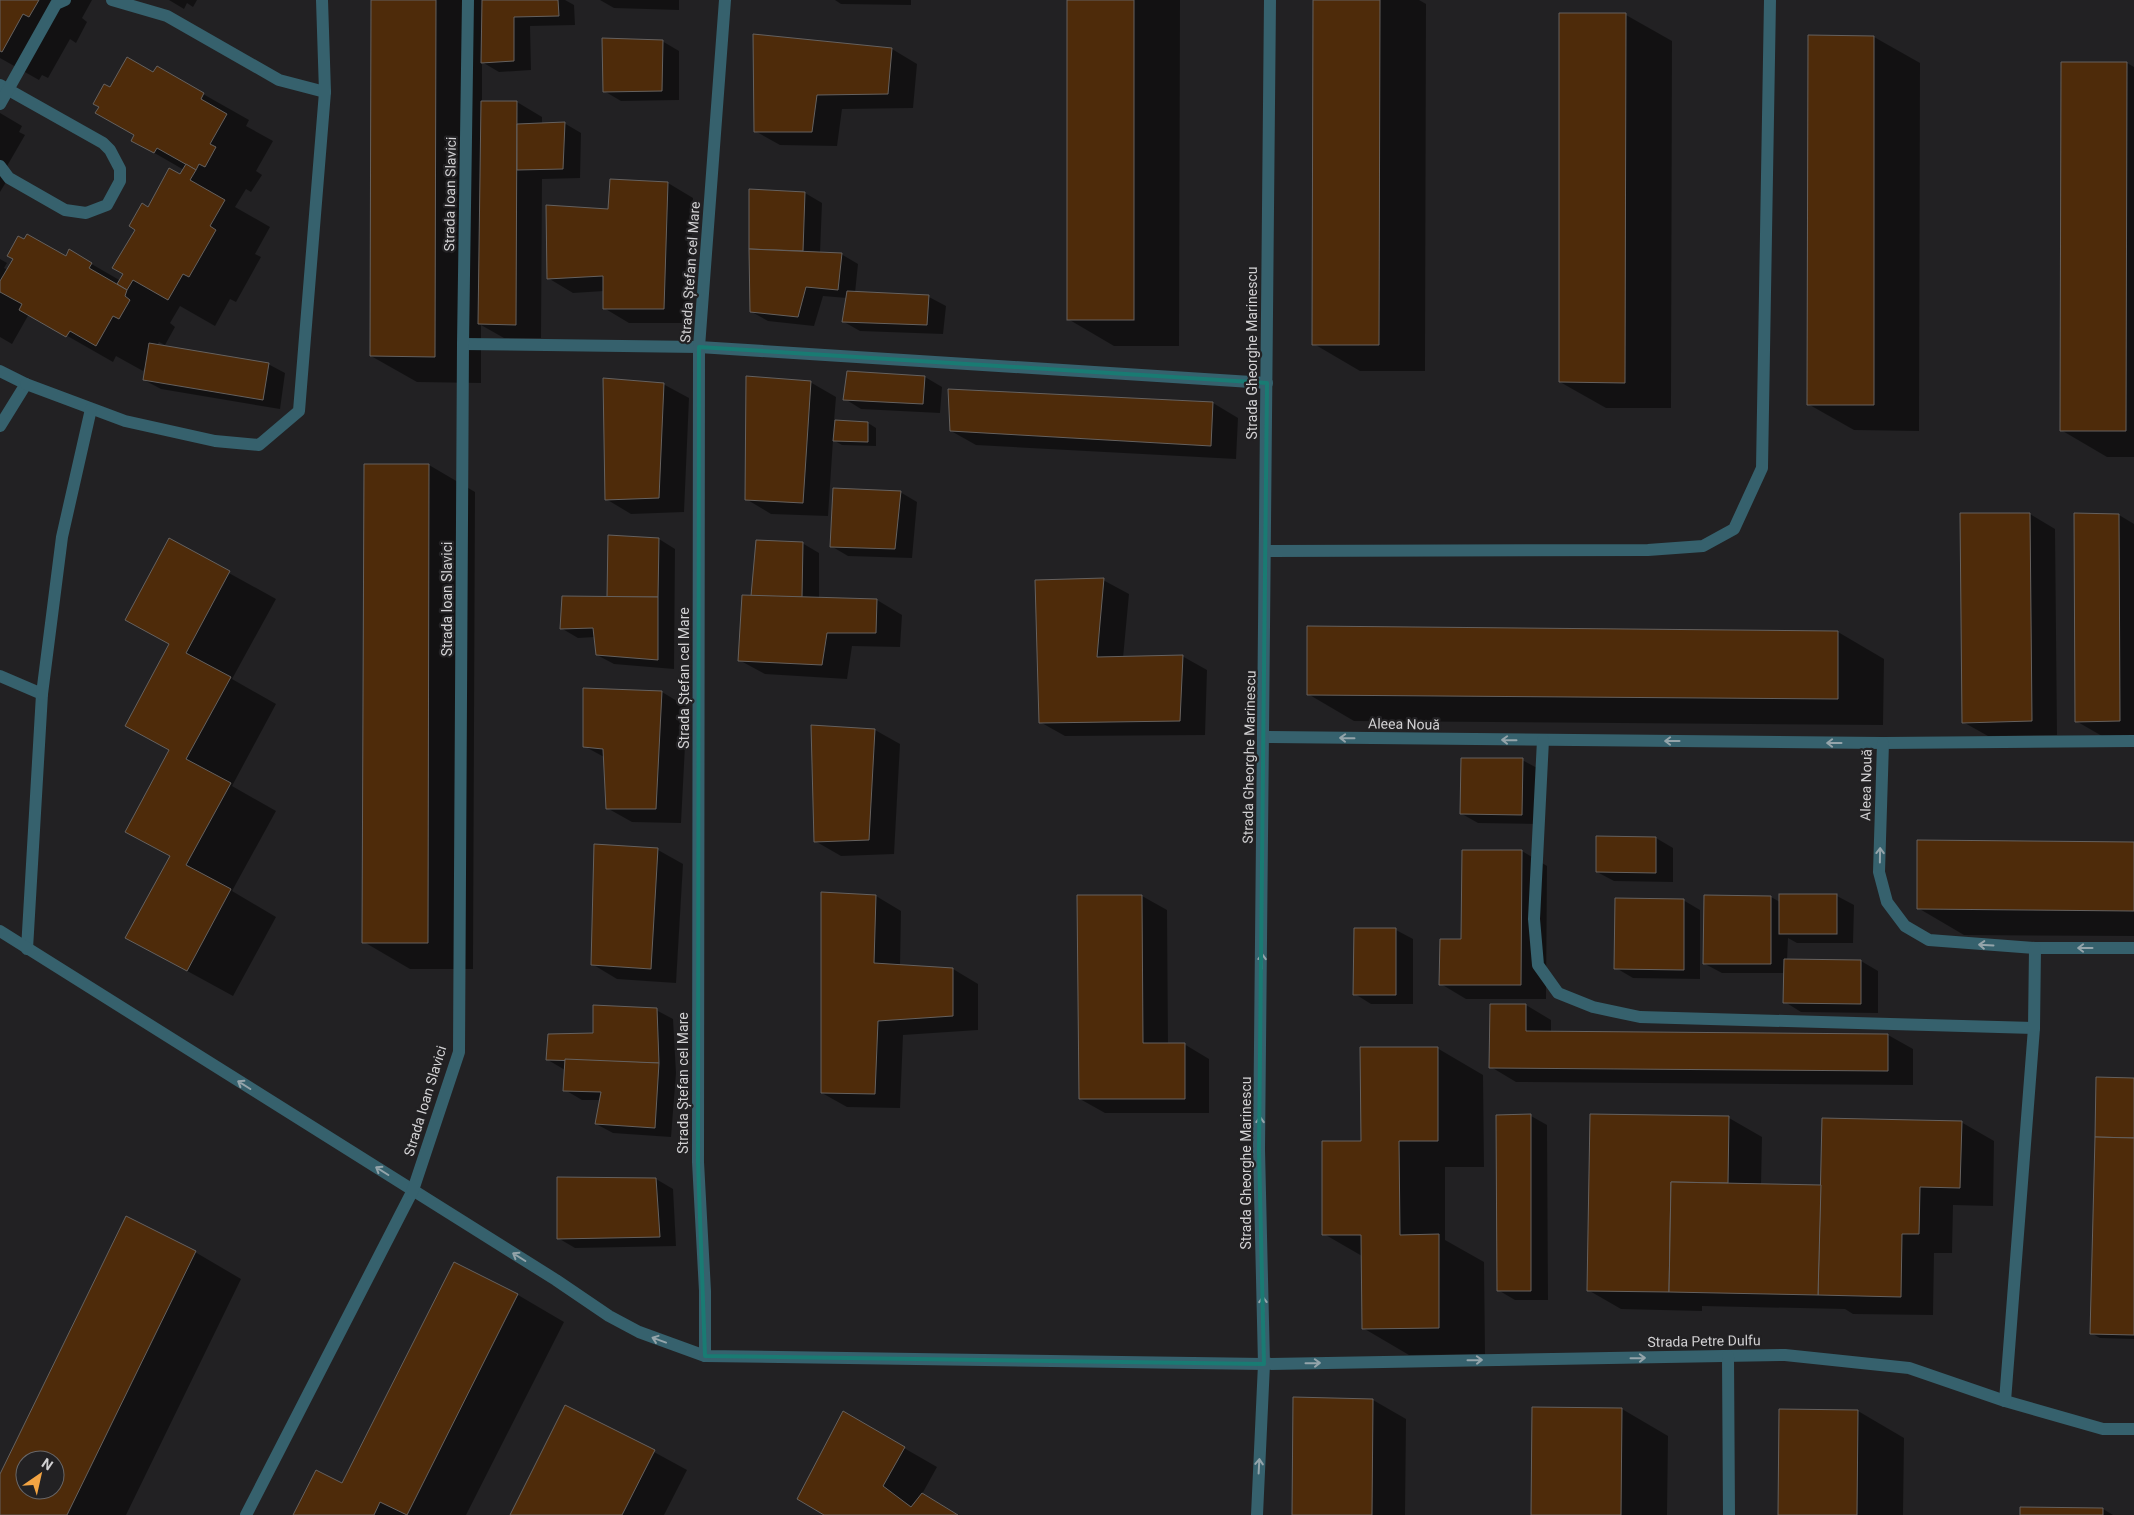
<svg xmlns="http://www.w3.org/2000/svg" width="2134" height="1515" viewBox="0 0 2134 1515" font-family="Roboto,sans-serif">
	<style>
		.shadow { fill: #0007; fill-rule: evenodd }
		.building { fill: #4e2b0a; stroke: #65615f; fill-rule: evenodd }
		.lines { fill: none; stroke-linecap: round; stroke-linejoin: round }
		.minor { stroke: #36616d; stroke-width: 12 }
		.oneway { stroke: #94a4aa }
		.marked { fill: none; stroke: #197b73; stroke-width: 4; stroke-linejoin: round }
		.labels { text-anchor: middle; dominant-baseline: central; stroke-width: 4.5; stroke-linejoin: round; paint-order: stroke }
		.street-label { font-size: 14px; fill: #d2d1d3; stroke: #222123 }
	</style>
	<rect width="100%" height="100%" fill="#222123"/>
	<g class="shadow">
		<polygon points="0,0 92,0 82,18 87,22 76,43 70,39 48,78 42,75 39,80 0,58"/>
		<polygon points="169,0 197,0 193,7 187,3 184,9"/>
		<polygon points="372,0 565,0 574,5 575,25 530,26 531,70 499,72 482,62 482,102 517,102 542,117 542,124 564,123 581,133 580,178 542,179 541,338 504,338 481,325 481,383 417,382 371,356"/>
		<polygon points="600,0 679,0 679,10 614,8"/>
		<polygon points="835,0 911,0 911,5 841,4"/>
		<polygon points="1069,0 1180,0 1179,346 1114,346 1068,319"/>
		<polygon points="1314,0 1419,0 1426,4 1425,371 1360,371 1314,344"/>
		<polygon points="1626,15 1672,41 1671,408 1606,408 1560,382"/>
		<polygon points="1809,37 1874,37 1920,63 1919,431 1854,430 1808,404"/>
		<polygon points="662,41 679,51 679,100 621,101 604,91"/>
		<polygon points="892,49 917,64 913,108 842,109 837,146 780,145 755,131"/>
		<polygon points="2127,63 2134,67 2134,457 2107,457 2061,430"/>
		<polygon points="157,68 249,120 246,126 273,141 256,171 262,175 251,192 246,189 235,207 270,227 255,254 261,257 236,302 230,299 215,326 180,306 170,323 175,327 165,345 159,342 157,345 268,364 285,373 280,409 161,389 144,380 146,366 143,371 116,356 113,362 29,314 12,344 0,337 0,259 7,263 4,268 8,270 66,257 69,251 121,281 148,208 184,170 132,140 136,135 110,89 154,74"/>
		<polygon points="0,113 22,126 19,132 25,135 3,173 9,177 0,192"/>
		<polygon points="611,180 668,183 693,198 689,323 629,323 604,308 604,291 573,293 548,278 609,211"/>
		<polygon points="750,190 805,193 822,203 820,253 841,254 858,264 855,293 929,297 946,306 943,334 860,331 844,322 847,298 823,296 814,326 768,321 752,312"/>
		<polygon points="848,372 925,377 942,387 940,413 861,409 845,399"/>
		<polygon points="810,382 836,397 834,421 868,423 876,428 876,446 842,445 833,440 828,516 771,514 746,499"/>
		<polygon points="663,384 689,398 684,512 631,514 606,499"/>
		<polygon points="1213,403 1238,418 1236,459 976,445 951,431"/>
		<polygon points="429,465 475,492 473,969 410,969 364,942"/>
		<polygon points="900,492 917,502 912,558 848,556 831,546"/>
		<polygon points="1962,514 2030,514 2055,529 2057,735 1988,736 1963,722"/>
		<polygon points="2119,515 2134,524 2134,735 2102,736 2076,721"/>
		<polygon points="659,539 675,549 674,669 614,664 597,655 595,637 578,638 561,628 608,598"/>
		<polygon points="169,540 276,599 232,679 276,704 232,786 276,811 232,891 276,917 233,996 127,938 171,857 127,832 170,751 127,726 170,645"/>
		<polygon points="802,543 819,553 819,599 877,600 902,615 900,647 852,646 847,679 765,674 739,660 752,597"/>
		<polygon points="1103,580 1129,594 1123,658 1182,656 1207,670 1205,735 1065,736 1040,722"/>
		<polygon points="1838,632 1884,659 1883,725 1354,721 1308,694"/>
		<polygon points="662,692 687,707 681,823 632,822 607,808 604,757 584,746"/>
		<polygon points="875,730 900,744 894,854 841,856 815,841"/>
		<polygon points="1522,760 1539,769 1539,824 1478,823 1462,814"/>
		<polygon points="1597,837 1656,838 1673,848 1673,882 1614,881 1597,872"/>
		<polygon points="2134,843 2134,936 1964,935 1918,908"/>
		<polygon points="658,850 683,864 676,983 617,979 592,964"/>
		<polygon points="1522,851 1547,866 1546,999 1466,999 1441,984 1463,941"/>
		<polygon points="876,896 901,911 900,966 953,969 978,984 978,1030 903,1035 900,1108 847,1107 822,1093"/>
		<polygon points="1142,896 1167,910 1168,1044 1184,1044 1209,1059 1209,1113 1105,1113 1080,1099"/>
		<polygon points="1837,896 1854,905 1853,943 1797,943 1788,938 1787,960 1861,961 1878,971 1878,1013 1801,1012 1785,1002 1785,973 1722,973 1705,964 1705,897 1771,897 1780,902"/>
		<polygon points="1683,900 1700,910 1700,979 1633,978 1616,968"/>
		<polygon points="1355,929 1396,930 1413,939 1413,1004 1371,1004 1355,994"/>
		<polygon points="1491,1005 1526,1005 1551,1020 1551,1032 1888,1035 1913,1049 1913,1085 1516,1082 1491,1067"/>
		<polygon points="656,1010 673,1019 676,1073 671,1137 613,1133 596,1124 600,1100 582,1100 565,1090 565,1070 548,1060 594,1034"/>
		<polygon points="1437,1048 1483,1075 1484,1167 1445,1167 1445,1240 1484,1262 1485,1354 1409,1355 1363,1328 1362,1256 1324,1234 1362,1142"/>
		<polygon points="2134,1079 2134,1339 2100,1338 2091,1333"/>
		<polygon points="1591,1115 1729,1118 1762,1137 1761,1185 1822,1186 1961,1122 1994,1141 1993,1206 1953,1205 1952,1253 1934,1253 1933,1315 1853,1314 1845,1309 1702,1306 1702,1311 1621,1309 1588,1290"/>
		<polygon points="1531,1116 1547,1125 1548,1300 1515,1300 1498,1290"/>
		<polygon points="656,1179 673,1189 676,1246 575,1248 558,1238"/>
		<path d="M126,1218L195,1252L241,1279L126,1515H0V1476ZM25,1460H55V1490H25Z"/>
		<polygon points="455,1264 518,1295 564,1322 466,1515 294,1515 343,1485"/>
		<polygon points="1373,1400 1406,1419 1405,1515 1293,1515"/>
		<polygon points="1622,1409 1668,1436 1667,1515 1532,1515"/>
		<polygon points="1858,1411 1904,1438 1903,1515 1779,1515"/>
		<polygon points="843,1413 937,1467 922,1494 959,1515 826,1515"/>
		<polygon points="654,1452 687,1470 664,1515 511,1515"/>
		<polygon points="2103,1509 2113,1515 2021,1515"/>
	</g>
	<g class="building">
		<polygon points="0,0 39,0 29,17 23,14 2,52 0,51"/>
		<polygon points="371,0 436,0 435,357 370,356"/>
		<polygon points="482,0 558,0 559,16 514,17 514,61 481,63"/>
		<rect x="1067" y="0" width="67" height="320"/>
		<polygon points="1313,0 1380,0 1379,345 1312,345"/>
		<polygon points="1559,13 1626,13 1625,383 1559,382"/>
		<polygon points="753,34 892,48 888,94 817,95 812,132 754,132"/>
		<polygon points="1808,35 1874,36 1874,405 1807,405"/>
		<polygon points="602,38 663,40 662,91 603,92"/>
		<polygon points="127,57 153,72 157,66 204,93 201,99 227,114 210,144 216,147 205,167 199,164 196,170 157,148 154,153 131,141 134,135 95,113 99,107 93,104 104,84 110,87"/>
		<polygon points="2061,62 2127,62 2126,431 2060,431"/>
		<polygon points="481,101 517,101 516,325 478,324"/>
		<polygon points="565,122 563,169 517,170 517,124"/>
		<polygon points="186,164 196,170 190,180 225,200 210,226 216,230 189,277 183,274 168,300 133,280 127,290 117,284 123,274 112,268 135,230 129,226 142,203 148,207 169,168 180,174"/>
		<polygon points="610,179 668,182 664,309 603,309 603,276 547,279 546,205 608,209"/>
		<polygon points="749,189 805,192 803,251 749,249"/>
		<polygon points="27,234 66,256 69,249 92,263 89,268 127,290 125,296 130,300 119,319 113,316 96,346 70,331 66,337 19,310 22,304 0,292 0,281 13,259 7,256 18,236 24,239"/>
		<polygon points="749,249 842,253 838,290 806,287 798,317 750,312"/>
		<polygon points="847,291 929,295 927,325 842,322"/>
		<polygon points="149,343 269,363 263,400 143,380"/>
		<polygon points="847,371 925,376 923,404 843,400"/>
		<polygon points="746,376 811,381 803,503 745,500"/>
		<polygon points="603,378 664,383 659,498 605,500"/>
		<polygon points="948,389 1213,402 1211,446 950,431"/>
		<polygon points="835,420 868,422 868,442 833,441"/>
		<polygon points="364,464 429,464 428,943 362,943"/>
		<polygon points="833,488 901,491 895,549 830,547"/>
		<polygon points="1960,513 2030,513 2032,721 1962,723"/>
		<polygon points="2074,513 2119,514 2120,721 2075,722"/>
		<polygon points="608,535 659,538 658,597 607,597"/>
		<polygon points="169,538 230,571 186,653 231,677 186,759 231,783 186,865 231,889 187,971 125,938 170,856 125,832 169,750 125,726 169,644 125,620"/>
		<polygon points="756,540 803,542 802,597 751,596"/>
		<polygon points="1104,578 1097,657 1183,655 1180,721 1039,723 1035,580"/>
		<polygon points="742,595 877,599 876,633 827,633 822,665 738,661"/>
		<polygon points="562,596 658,597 658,660 596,655 593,628 560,629"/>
		<polygon points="1307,626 1838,631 1838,699 1307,695"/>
		<polygon points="583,688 662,691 656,809 606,809 603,749 583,747"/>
		<polygon points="811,725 875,729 869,840 814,842"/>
		<polygon points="1461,758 1523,758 1522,815 1460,814"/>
		<polygon points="1596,836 1656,837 1656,873 1596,872"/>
		<polygon points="1917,840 2134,842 2134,911 1917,909"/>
		<polygon points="594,844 658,848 651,969 591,965"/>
		<polygon points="1462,850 1522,850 1521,985 1439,985 1440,939 1461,939"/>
		<polygon points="821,892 876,895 874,963 953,968 953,1016 878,1021 875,1094 821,1093"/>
		<rect x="1779" y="894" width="58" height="40"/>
		<polygon points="1077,895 1142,895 1143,1043 1185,1043 1185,1099 1079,1099"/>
		<polygon points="1704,895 1771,896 1771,964 1703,964"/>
		<polygon points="1615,898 1684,899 1684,970 1614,969"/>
		<polygon points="1354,928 1396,928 1396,995 1353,995"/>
		<polygon points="1784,959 1861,960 1861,1004 1783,1003"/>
		<polygon points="1490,1004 1526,1004 1526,1031 1888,1034 1888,1071 1489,1068"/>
		<polygon points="593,1005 657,1008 659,1063 546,1060 548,1034 593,1033"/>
		<polygon points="1360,1047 1438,1047 1438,1141 1399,1141 1400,1235 1439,1234 1439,1328 1362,1329 1361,1235 1322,1235 1322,1141 1361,1141"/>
		<polygon points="565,1059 659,1063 655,1128 595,1124 601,1092 563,1091"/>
		<polygon points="2096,1077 2134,1078 2134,1138 2095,1137"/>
		<polygon points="1531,1114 1531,1291 1497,1291 1496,1115"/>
		<polygon points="1590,1114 1729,1116 1728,1183 1671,1182 1669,1292 1587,1291"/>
		<polygon points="1822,1118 1962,1121 1960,1188 1920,1187 1919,1234 1902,1234 1901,1297 1818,1295"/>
		<polygon points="2095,1137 2134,1138 2134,1335 2090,1334"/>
		<polygon points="557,1177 656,1178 660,1237 557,1239"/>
		<polygon points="1671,1182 1821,1185 1818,1295 1669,1292"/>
		<path d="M126,1216L196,1251L67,1515H0V1474ZM25,1460H55V1490H25Z"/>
		<polygon points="454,1262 518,1294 407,1515 380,1502 374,1515 293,1515 316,1470 342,1483"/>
		<polygon points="1293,1397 1373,1399 1372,1515 1292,1515"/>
		<polygon points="565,1405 655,1450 622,1515 510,1515"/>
		<polygon points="1532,1407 1622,1408 1621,1515 1531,1515"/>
		<polygon points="1779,1409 1858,1410 1857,1515 1778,1515"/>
		<polygon points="843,1411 905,1447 883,1486 911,1507 922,1493 958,1515 824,1515 797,1499"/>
		<polygon points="2020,1507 2103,1508 2103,1515 2020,1515"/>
	</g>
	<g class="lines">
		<g class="minor">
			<polyline points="112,0 167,16 279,80 325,92"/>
			<polyline points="0,85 103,143 110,150 120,169 120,181 107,205 86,213 65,210 9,178 0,166"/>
			<polyline points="0,104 56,4 65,0"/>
			<polyline points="463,344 699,347 1267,383"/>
			<polyline points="0,371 26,384 0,426"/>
			<polyline points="26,384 125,421 215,441 259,445 299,411 325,92 322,0"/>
			<polyline points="1266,551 1648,550 1703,546 1734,529 1762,468 1770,0"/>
			<polyline points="0,676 42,694 27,949"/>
			<polyline points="42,694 62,537 91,409"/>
			<polyline points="1264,737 1883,743 2134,741"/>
			<polyline points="1543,740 1534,919 1538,965 1558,993 1593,1007 1640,1017 2034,1028"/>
			<polyline points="1883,743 1879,872 1887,902 1905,926 1929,940 2035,948 2134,948"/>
			<polyline points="0,931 556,1280 609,1316 639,1332 705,1356 1264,1364 1785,1355 1909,1368 2005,1401 2103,1429 2134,1429"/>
			<polyline points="705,1356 705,1291 698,1162 699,347 725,0"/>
			<polyline points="1728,1356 1729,1515"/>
			<polyline points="2005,1401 2034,1028 2035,948"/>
			<polyline points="246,1515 413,1190 459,1052 463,344 468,0"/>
			<polyline points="1257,1515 1264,1364 1259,1150 1270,0"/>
		</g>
	</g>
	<defs><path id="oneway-shaft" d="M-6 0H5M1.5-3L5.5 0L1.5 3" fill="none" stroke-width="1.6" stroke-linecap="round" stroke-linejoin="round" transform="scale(1.25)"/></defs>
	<g class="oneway">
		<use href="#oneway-shaft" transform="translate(1347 738) rotate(-179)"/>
		<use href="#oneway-shaft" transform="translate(1509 740) rotate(-179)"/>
		<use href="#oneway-shaft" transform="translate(1672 741) rotate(-180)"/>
		<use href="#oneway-shaft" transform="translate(1834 743) rotate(-180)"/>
		<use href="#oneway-shaft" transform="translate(1880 855) rotate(-89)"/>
		<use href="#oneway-shaft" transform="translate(1986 945) rotate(-177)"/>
		<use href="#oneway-shaft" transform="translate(2085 948) rotate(-180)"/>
		<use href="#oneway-shaft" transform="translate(1262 961) rotate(-89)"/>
		<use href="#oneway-shaft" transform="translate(244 1085) rotate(-148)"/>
		<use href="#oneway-shaft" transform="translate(1260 1124) rotate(-89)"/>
		<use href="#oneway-shaft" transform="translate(382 1171) rotate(-148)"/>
		<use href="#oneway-shaft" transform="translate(519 1257) rotate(-148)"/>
		<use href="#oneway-shaft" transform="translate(1263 1304) rotate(-91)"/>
		<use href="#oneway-shaft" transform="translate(659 1340) rotate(-160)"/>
		<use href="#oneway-shaft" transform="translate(1638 1358) rotate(-1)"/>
		<use href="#oneway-shaft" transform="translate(1475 1360) rotate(-1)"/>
		<use href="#oneway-shaft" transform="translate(1313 1363) rotate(-1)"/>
		<use href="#oneway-shaft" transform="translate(1259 1466) rotate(-87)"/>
	</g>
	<path class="marked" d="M699,347L1267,383L1259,1150L1264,1364L705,1356L698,1162Z"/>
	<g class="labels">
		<g class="street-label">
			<text transform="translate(450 194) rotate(-89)">Strada Ioan Slavici</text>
			<text transform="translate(690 272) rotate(-86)">Strada Ștefan cel Mare</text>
			<text transform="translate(1252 353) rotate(-90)">Strada Gheorghe Marinescu</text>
			<text transform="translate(447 599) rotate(-90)">Strada Ioan Slavici</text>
			<text transform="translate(684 678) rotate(-90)">Strada Ștefan cel Mare</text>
			<text transform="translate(1404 724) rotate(1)">Aleea Nouă</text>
			<text transform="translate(1249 757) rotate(-89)">Strada Gheorghe Marinescu</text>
			<text transform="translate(1866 785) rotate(-89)">Aleea Nouă</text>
			<text transform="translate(683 1083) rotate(-90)">Strada Ștefan cel Mare</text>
			<text transform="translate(425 1101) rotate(-73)">Strada Ioan Slavici</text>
			<text transform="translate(1246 1163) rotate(-90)">Strada Gheorghe Marinescu</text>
			<text transform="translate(1704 1341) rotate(-1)">Strada Petre Dulfu</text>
		</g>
	</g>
	<g transform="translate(40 1475) rotate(34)"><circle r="24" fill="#222123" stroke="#686769"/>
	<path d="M0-4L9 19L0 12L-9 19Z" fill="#f3a443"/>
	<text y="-8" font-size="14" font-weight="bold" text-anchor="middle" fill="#d2d1d3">N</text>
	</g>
</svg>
